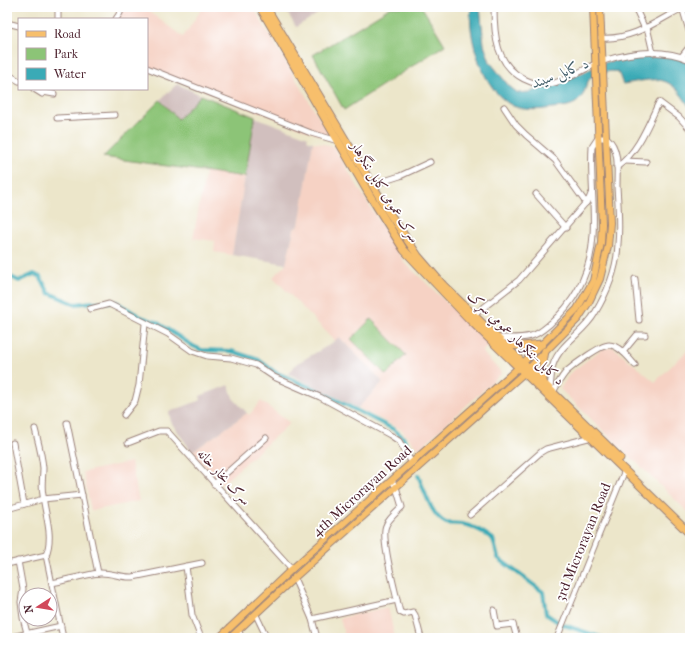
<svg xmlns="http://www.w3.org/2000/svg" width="697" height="645" viewBox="0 0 697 645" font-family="'IM FELL French Canon',Amiri,serif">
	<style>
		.built { fill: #f6d2c4 }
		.industrial { fill: #d1bfbe }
		.green { fill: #8cc477; stroke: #6b7251 }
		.water { fill: #3aaab6; stroke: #426470 }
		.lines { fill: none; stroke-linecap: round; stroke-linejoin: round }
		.canal { stroke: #3aaab6; stroke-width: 4 }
		.minor-casing { stroke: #9b827a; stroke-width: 7 }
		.major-casing { stroke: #9b827a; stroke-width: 8 }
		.highway-casing { stroke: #9b827a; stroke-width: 9 }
		.minor { stroke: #fff; stroke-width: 5 }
		.major { stroke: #f7bf6c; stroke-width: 6 }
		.highway { stroke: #f7bf6c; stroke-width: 7 }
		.labels { text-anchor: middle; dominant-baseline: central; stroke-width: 3.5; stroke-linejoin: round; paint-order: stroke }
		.street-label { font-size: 14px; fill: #4a1f2b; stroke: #fff }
		.water-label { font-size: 15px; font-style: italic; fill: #435e6a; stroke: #fff }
	</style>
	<rect width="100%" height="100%" fill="#fff"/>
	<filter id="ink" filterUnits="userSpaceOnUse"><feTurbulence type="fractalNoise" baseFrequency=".025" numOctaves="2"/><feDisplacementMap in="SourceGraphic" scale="8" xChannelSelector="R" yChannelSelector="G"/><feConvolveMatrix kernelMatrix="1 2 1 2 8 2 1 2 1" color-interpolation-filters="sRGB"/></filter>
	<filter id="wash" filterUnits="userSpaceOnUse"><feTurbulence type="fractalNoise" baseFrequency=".012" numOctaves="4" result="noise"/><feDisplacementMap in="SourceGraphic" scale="16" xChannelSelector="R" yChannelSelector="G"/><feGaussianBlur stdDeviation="0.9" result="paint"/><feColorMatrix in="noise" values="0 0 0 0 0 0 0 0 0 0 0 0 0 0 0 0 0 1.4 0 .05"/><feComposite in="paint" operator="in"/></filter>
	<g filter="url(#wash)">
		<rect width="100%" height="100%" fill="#ece6ca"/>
		<g class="built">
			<polygon points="119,7 143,7 183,37 203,7 253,7 328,133 326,138 147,68 147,19 114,19"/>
			<polygon points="313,142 333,146 404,262 490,344 482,352 502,373 420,448 417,448 402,430 358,408 383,382 339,337 335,341 273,277 286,264 294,229 299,225"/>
			<polygon points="206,170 245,177 232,255 214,252 215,241 193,238"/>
			<polygon points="613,347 655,382 690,348 690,514 560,389 570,373 602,349"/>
			<polygon points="261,401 290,423 221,485 192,452 247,413 249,415"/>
			<polygon points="131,462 139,501 91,511 83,472"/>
			<polygon points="388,607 395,638 345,638 340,618"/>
		</g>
		<g class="industrial">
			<polygon points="284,7 329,7 296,27"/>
			<polygon points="177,84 201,95 178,119 160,100"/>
			<polygon points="255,117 308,137 307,140 313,142 299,225 294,229 286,264 232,255"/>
			<polygon points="339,337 383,382 358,408 289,374 296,364 331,344"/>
			<polygon points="229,385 233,398 247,413 192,452 171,422 169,412 201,400 200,396"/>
		</g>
		<g class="green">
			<polygon points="391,7 422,7 445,45 344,110 313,55"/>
			<polygon points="201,95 255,117 245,177 103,157 160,100 178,119"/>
			<polygon points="371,319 406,355 386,375 351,339"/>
		</g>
		<path class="water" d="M471,7H480L484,44L490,62L509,86L518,93L529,92L555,85L604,63L625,57L675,56L690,62V108C669,73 659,78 623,84C621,81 620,74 617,72C610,69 597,75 591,77C585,84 585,96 578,101C572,107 560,107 552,108C540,110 525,111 513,106C483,91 467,38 471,7Z"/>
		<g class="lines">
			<g class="canal">
				<polyline points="7,261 9,261 7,266"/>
				<polyline points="7,272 9,276 19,281 34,274 40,277 49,293 75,304 93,302 116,302 141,317 156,322 193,346 202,350 231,351 259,360 275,372 319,391 393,429 403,437 412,454"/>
				<path d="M418,475C424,489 431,516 446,523C451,524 457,523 462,524C474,526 483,532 493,539L498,558L543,592L546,614L561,624L603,638"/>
			</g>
		</g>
	</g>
	<g filter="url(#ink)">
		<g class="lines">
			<defs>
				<g id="minor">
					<path d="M494,7C494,35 496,65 524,79C533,83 540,86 550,84C566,81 581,71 595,64"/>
					<polyline points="635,7 645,29"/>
					<polyline points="682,7 690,34"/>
					<polyline points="58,19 58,7"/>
					<polyline points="116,19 120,13"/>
					<polyline points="7,23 19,26"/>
					<polyline points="647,27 653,53"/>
					<path d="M601,38C632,40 656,22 682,8"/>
					<polyline points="682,56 690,46"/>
					<path d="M603,61C631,52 663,48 690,60"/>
					<polyline points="147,68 311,133 338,141"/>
					<polyline points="9,75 19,81"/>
					<polyline points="34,89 42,94 43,92 54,94"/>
					<polyline points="504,107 516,125 526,135 555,160 586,203"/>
					<polyline points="57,118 115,115"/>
					<polyline points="625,161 646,162"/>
					<path d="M617,167C638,152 648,125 659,102L679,117L690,129"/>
					<polyline points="372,185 400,176 430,162"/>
					<polyline points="536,194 566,228"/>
					<polyline points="635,279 639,320"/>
					<polyline points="90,309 109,304 168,334 192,351 207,356 231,358 256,365 274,377 320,397 390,435 399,441 412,463"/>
					<polyline points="474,315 519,280 589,199 591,194"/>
					<path d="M498,338C509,338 520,339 531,336C539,334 545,328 551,323C577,300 591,270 593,235C595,206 590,177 592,147L598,138H607C620,149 617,169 617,186C618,205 620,225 618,244C617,268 607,293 595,313C584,333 560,343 553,365C551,373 551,382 550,389"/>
					<polyline points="623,352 637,335 645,335"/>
					<path d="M553,392C557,386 561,377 567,371C574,365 600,345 609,345C619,345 629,358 635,365"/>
					<polyline points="124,415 135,401 139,385 145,324"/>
					<polyline points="67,423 98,573"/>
					<path d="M35,429C38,441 42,455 43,468C43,477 41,486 43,495C45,516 54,535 46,555L63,638"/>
					<polyline points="13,443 24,504"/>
					<polyline points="128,443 159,431 167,431 292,569"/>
					<polyline points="214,484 266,438"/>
					<polyline points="7,509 43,499 82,495"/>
					<polyline points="470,515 541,452 546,449 592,437"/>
					<polyline points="18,561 23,589 21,602 23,618 27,633"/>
					<polyline points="7,564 46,555"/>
					<polyline points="186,566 192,615 201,638"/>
					<polyline points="294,578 312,619 317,638"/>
					<path d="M52,583C67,580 84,575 99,573C111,572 121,578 133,577L202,563"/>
					<polyline points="397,600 400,612 404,614 413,612 415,615 421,638"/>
					<polyline points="494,610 497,626 513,624 517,638"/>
					<polyline points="256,615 267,638"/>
					<path d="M312,619L397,600C393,581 383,547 385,529C386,521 396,513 402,507L396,487L392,481"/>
					<polyline points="238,630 242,638"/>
					<polyline points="7,638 61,626"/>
					<polyline points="557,638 625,470"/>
				</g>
				<g id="major">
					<polyline points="219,638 292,569 518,368 577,309 593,281 601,243 602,224 593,7"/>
					<polyline points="230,638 294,578 524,373 578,319 589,302 600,279 608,246 610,223 600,7"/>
				</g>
				<g id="highway">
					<polyline points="260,7 369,194 404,250 470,320 690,534"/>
					<polyline points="266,7 388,211 418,256 443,285 620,458"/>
					<polyline points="504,345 523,346 542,344"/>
					<polyline points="543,383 543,362 545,351"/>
				</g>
			</defs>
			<use href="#minor" class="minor-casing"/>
			<use href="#major" class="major-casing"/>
			<use href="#highway" class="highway-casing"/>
			<use href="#minor" class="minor"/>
			<use href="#major" class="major"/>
			<use href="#highway" class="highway"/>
		</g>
	</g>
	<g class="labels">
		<g class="street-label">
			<text transform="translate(385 192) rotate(58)">سرک عمومی کابل ننگرهار</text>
			<text transform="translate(516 338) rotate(44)">د کابل–ننګرهار عمومي سړک</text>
			<text transform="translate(224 477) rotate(47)">سرک بخار خانه</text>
			<text transform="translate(362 491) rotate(-42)">4th Microrayan Road</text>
			<text transform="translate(583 542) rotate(-68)">3rd Microrayan Road</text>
		</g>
		<g class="water-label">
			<text transform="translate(560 73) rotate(-21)">د کابل سيند</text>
		</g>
	</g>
	<rect width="697" height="645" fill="none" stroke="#fff" stroke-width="24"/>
	<rect x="18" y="18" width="130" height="72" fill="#ffffff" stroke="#b7a5aa"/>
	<rect x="26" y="31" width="20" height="6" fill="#f7bf6c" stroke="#b7a5aa"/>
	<text x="54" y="38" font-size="12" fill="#4a1f2b">Road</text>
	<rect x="26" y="48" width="20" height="12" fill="#8cc477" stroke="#b7a5aa"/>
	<text x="54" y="58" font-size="12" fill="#4a1f2b">Park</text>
	<rect x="26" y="68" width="20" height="12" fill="#3aaab6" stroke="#b7a5aa"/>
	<text x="54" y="78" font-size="12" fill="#4a1f2b">Water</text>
	<g transform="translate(38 607) rotate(258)"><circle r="19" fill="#ffffff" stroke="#b7a5aa"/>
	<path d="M0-3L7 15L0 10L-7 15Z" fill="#d1495b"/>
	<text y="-6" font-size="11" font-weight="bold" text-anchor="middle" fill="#4a1f2b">N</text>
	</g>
</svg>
